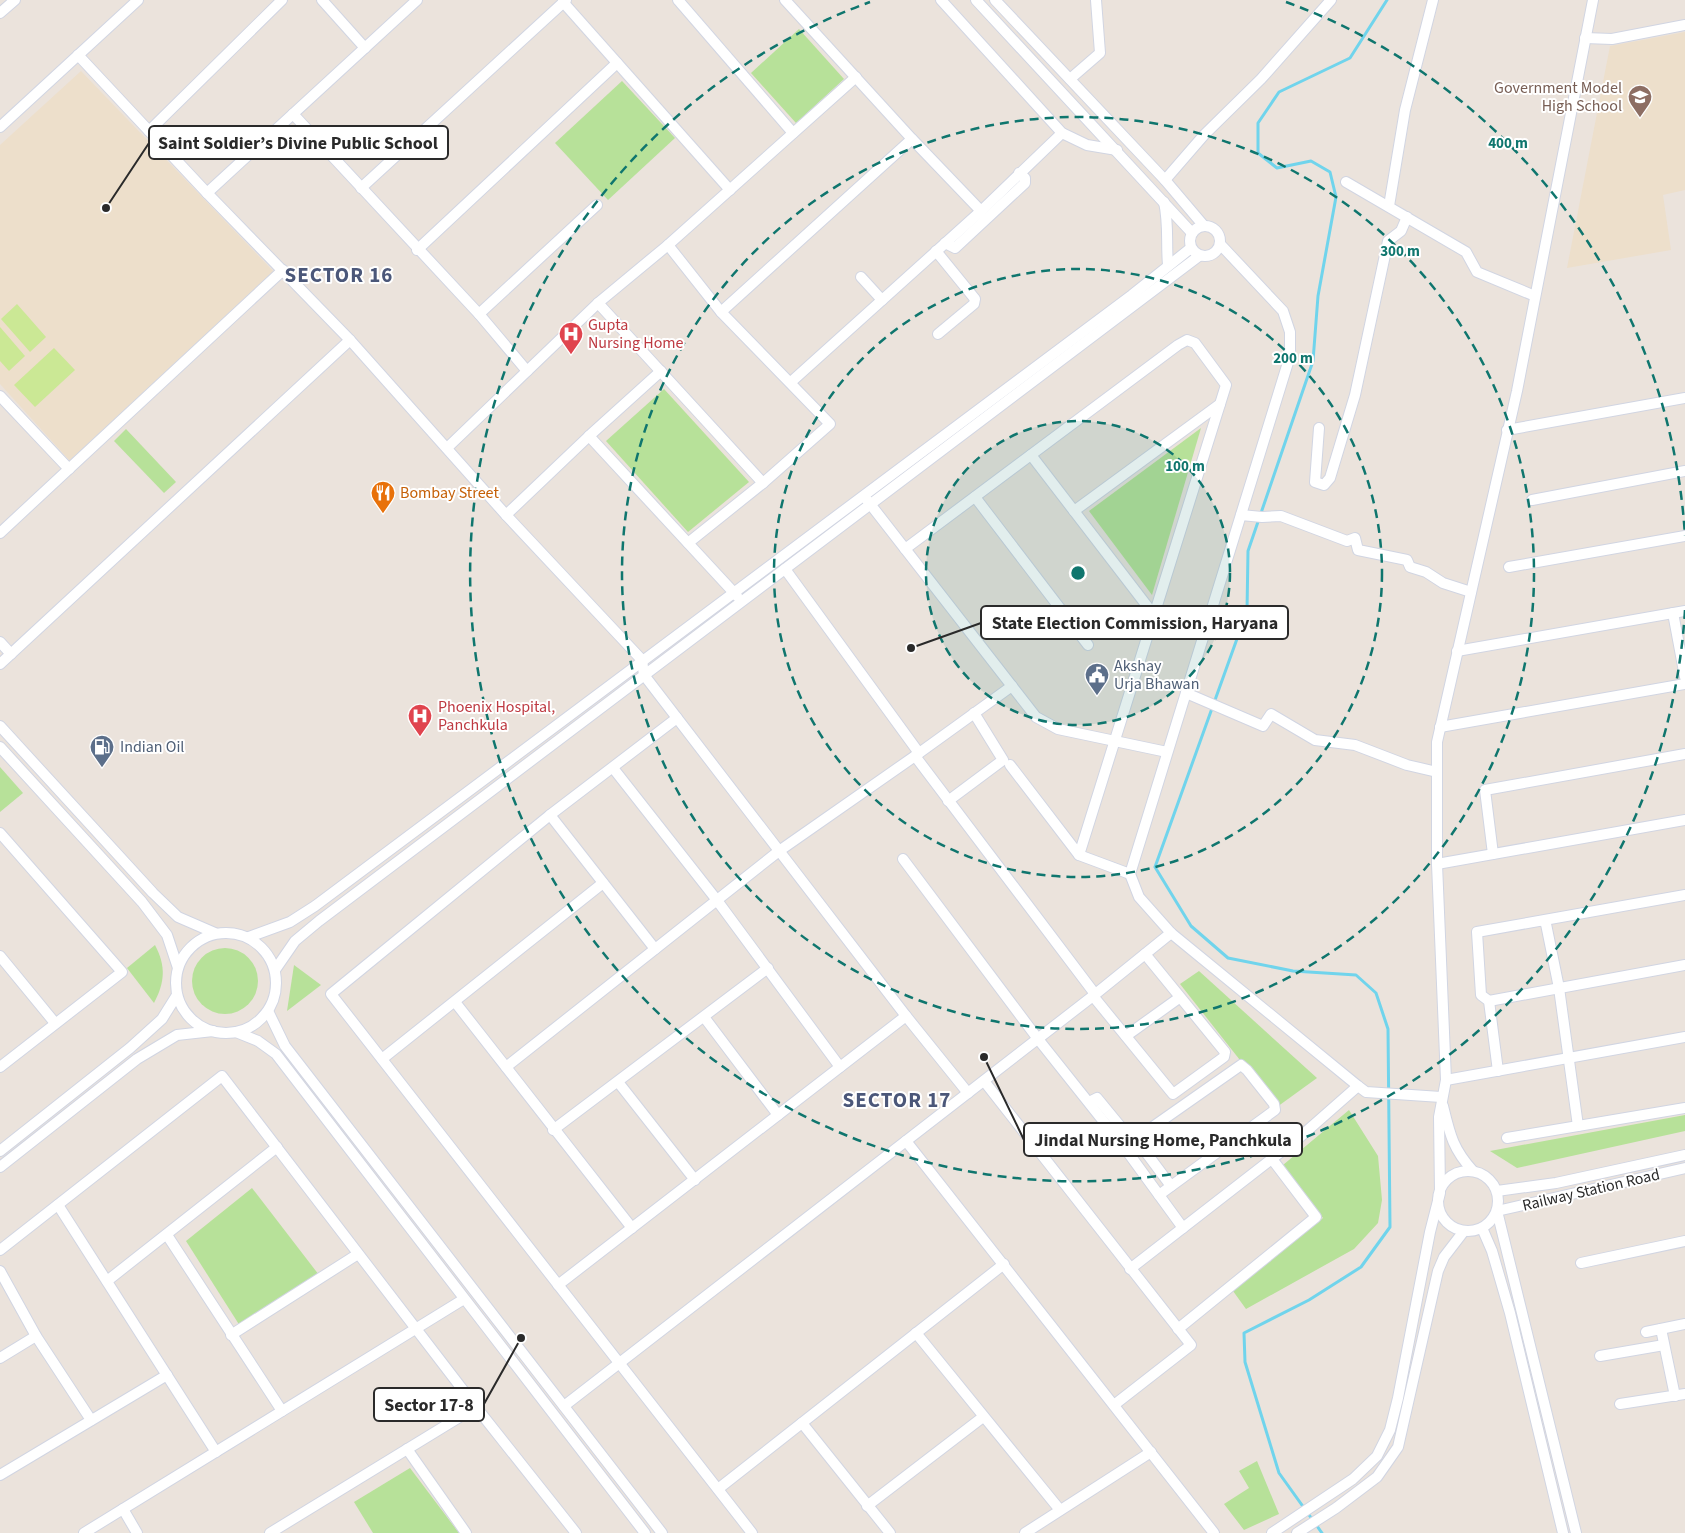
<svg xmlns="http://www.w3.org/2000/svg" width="1685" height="1533" viewBox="0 0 1685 1533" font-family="'Source Sans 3',sans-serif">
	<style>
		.education { fill: #eddfcb }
		.green { fill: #b7e199 }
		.pitch { fill: #cbe895 }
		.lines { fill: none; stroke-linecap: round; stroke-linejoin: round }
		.stream { stroke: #70d4ec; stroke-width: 3 }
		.minor-casing { stroke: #d1d5e2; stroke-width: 12 }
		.minor { stroke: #fff; stroke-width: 10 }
		.ring { fill: none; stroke: #0f766e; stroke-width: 2.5; stroke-dasharray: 9 6 }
		.labels { text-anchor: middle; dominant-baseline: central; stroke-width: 4; stroke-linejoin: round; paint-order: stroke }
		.education-label { font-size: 16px; fill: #785e54; stroke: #fff; text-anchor: end }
		.health-label { font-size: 16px; fill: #be3a42; stroke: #fff; text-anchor: start }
		.food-label { font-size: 16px; fill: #c56008; stroke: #fff; text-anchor: start }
		.service-label { font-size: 16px; fill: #4e5e75; stroke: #fff; text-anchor: start }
		.street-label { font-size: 16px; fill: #2a2a2a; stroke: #fff }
		.district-label { font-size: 21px; font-weight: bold; letter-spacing: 1px; fill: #4b5779; stroke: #fff }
		.centre { fill: #0f766e; stroke: #fff; stroke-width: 2.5 }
		.ring-label { font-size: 15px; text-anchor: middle; font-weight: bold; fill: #0f766e; stroke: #fff; stroke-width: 4; stroke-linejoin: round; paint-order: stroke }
		.leader { fill: none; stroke: #2a2a2a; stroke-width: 2 }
		.callout-dot { fill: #2a2a2a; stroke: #fff; stroke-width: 2 }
		.callout { fill: #fff; stroke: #2a2a2a; stroke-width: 2 }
		.callout-label { font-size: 18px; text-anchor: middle; font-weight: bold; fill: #2a2a2a }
	</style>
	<rect width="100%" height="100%" fill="#ebe3dc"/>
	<g class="education">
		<polygon points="1685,32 1685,190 1663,195 1671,250 1567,268 1610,46"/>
		<polygon points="81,71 274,272 70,461 0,384 0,145"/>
	</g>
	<g class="green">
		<polygon points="799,29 844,79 796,123 751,73"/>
		<polygon points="622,81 675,138 608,200 555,143"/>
		<polygon points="664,389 749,482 688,532 606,441"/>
		<polygon points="1201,428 1152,595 1089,511"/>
		<polygon points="126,429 176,482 164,493 114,441"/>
		<polygon points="0,767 23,793 0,812"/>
		<path d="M155,945C166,966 165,982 154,1003L127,968Z"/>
		<circle cx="225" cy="981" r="33"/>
		<polygon points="294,965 321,985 287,1011"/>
		<polygon points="1199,971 1317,1078 1277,1107 1180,984"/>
		<polygon points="1349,1110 1378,1156 1382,1200 1378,1223 1354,1249 1246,1309 1233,1291 1323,1218 1283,1165"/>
		<polygon points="1685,1115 1685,1131 1517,1168 1490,1151"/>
		<polygon points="252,1188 319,1275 240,1326 186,1241"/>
		<polygon points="1257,1461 1279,1514 1244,1530 1224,1504 1249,1488 1239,1471"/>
		<polygon points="410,1468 459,1533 373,1533 354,1502"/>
	</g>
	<g class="pitch">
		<polygon points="17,304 46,337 30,352 1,319"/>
		<polygon points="0,327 25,356 9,371 0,361"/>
		<polygon points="54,348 75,370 35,407 14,385"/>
	</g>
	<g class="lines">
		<polyline class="stream" points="1322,1533 1279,1473 1245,1362 1244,1333 1309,1300 1361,1267 1390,1227 1388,1029 1376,993 1356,975 1293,971 1228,958 1191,926 1155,867 1247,611 1248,551 1313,361 1318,296 1336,197 1330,172 1311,161 1277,168 1258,153 1258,123 1279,92 1350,58 1387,0"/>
		<defs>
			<g id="minor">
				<polyline points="322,0 365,48"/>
				<polyline points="678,0 793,133"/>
				<polyline points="785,0 912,139 981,211"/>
				<polyline points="941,0 1062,133 1087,145 1117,150"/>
				<polyline points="976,0 1192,233"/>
				<polyline points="995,0 1165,180 1204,226"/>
				<polyline points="563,2 730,190"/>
				<polyline points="0,13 15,0"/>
				<polyline points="1585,38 1612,39 1685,25"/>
				<polyline points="78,55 207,193 350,340 506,515 642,660 644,675 906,1016 968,1093"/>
				<polyline points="1070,79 1100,53 1096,0"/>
				<polyline points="293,114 479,314 527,371"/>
				<polyline points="0,127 138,0"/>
				<polyline points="149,131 282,0"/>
				<polyline points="1165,180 1204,135 1261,79 1331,0"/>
				<polyline points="1346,182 1466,252 1477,272 1535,296"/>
				<polyline points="361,188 566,0"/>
				<polyline points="207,193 417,0"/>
				<path d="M1164,202C1169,225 1166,243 1168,265"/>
				<polyline points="1389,206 1405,110 1433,0"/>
				<circle cx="1205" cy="241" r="15"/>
				<polyline points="945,243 955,248 1025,183 1025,178 1019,173"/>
				<polyline points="1220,244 1283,311 1290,332 1290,356 1130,874 1139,897 1171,933 1358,1086 1366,1092 1441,1097"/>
				<polyline points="668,245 721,312 830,424 763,483 688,543"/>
				<polyline points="417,250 617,63"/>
				<polyline points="936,251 975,299 974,304 938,334"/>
				<polyline points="861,277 882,300"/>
				<polyline points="598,303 763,483"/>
				<polyline points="721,312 912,139"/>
				<polyline points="479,314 597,205"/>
				<polyline points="791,382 981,211 1062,133"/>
				<polyline points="0,396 69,469"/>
				<polyline points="1319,428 1315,482 1324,485 1330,478 1355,395 1388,241 1401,231 1407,217"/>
				<polyline points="1507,430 1685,398"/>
				<polyline points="589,436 737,596"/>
				<polyline points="447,448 598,303 668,245 856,77"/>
				<polyline points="1031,455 1154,615"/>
				<polyline points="975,497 1088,645"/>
				<polyline points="867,500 1036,717 1058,729 1167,752"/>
				<polyline points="1532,500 1685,471"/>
				<polyline points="1074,511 1220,404"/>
				<polyline points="506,515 589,436 661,371"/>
				<polyline points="1241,515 1262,517 1281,516 1347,541 1355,538 1358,550 1407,560 1410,567 1426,572 1443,583 1471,592"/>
				<polyline points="0,533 283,270"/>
				<polyline points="905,549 1178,345 1187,340 1195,343 1226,385 1079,855 1130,874"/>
				<polyline points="1509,567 1685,536"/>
				<polyline points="785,569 919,753"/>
				<polyline points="1673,613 1685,677"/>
				<polyline points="0,642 11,654"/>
				<polyline points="1457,651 1685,611"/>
				<polyline points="0,664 350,340"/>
				<polyline points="1012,686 915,756 1095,994"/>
				<polyline points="1186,693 1263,726 1271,714 1315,740 1355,745 1407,765 1437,772"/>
				<polyline points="677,718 550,815 331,994 752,1533"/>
				<polyline points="0,726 153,893 178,917 215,933"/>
				<polyline points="1440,727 1685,684"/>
				<polyline points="0,747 142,902 167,935 178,968"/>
				<polyline points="1010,765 1079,855"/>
				<polyline points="613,768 716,899 840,1067"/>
				<polyline points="948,801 1003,760 974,713"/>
				<polyline points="550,815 655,949"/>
				<polyline points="0,833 122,972 0,1067"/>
				<polyline points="1493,854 1485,790 1685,754"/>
				<polyline points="903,859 1038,1039 1124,1147 1183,1228"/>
				<polyline points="1437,864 1685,820"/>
				<polyline points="1543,921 1546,924 1559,988 1578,1126"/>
				<circle cx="226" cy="983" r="50"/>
				<polyline points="249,937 290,922 315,906 1132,295 1191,248"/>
				<polyline points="0,956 55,1023"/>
				<polyline points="275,970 295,941 319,921 1199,256"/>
				<polyline points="1093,996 1173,1094 1224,1057 1225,1052 1145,954"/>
				<polyline points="1489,1001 1685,965"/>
				<polyline points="455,1002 632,1228"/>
				<polyline points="268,1011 285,1046 662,1533"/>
				<polyline points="704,1017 778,1115"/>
				<polyline points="236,1032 258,1041 276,1054 645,1533"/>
				<polyline points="1126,1036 1179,998"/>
				<polyline points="382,1059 603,883"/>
				<polyline points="506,1067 779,851 915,756"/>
				<polyline points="1498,1071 1489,1001 1481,995 1477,932 1685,895"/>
				<polyline points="1446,1080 1685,1037"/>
				<polyline points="984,1081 1191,1345 1114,1405"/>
				<polyline points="618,1082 695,1180"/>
				<polyline points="1089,1102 1097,1098 1120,1126"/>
				<path d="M1443,1106C1450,1135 1453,1149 1473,1171"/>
				<polyline points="553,1130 768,968"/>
				<polyline points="1507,1138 1685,1108"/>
				<polyline points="1136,1139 1171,1186"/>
				<polyline points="906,1141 1214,1533"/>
				<polyline points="1124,1147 1241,1065 1247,1070 1274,1104 1275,1110 1159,1195"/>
				<polyline points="0,1151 130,1048 162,1019 177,995"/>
				<polyline points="0,1167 137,1059 177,1035 213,1031"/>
				<circle cx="1468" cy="1201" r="30"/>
				<polyline points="1497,1191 1556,1183 1685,1155"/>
				<polyline points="58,1205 216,1452"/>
				<polyline points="1482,1228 1492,1251 1510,1313 1563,1533"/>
				<polyline points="167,1235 282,1411"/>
				<polyline points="0,1250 222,1076 476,1407 576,1533"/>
				<polyline points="1581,1263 1685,1241"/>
				<polyline points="1130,1269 1300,1137 1358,1086"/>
				<polyline points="0,1271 36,1336 91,1420"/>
				<polyline points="107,1281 277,1147"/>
				<polyline points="558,1285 906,1016"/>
				<polyline points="1178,1329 1316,1217 1272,1159"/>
				<polyline points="1661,1329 1675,1396"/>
				<polyline points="1646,1332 1685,1324"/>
				<polyline points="916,1333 1060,1510"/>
				<polyline points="231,1335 358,1254"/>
				<polyline points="1600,1356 1664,1345"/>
				<polyline points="0,1358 36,1336"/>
				<polyline points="1620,1404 1685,1394"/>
				<polyline points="564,1406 1093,996 1171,933"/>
				<polyline points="802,1423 890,1533"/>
				<polyline points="407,1449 466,1533"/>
				<polyline points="0,1475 167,1375"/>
				<polyline points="718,1489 1004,1264"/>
				<polyline points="867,1506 983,1417"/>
				<polyline points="123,1509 137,1533"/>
				<polyline points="84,1533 464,1299"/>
				<polyline points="270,1533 476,1407"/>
				<polyline points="1025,1533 1151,1452"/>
				<polyline points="1272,1533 1353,1479 1377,1456 1390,1430 1398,1398 1430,1232 1440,1193 1439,1117 1446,1080 1437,864 1437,742 1517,391 1593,0"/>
				<polyline points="1297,1533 1336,1508 1377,1477 1398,1447 1438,1271 1444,1257 1464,1231"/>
				<polyline points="1576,1533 1497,1211 1685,1168"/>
			</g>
		</defs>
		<use href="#minor" class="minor-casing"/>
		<use href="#minor" class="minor"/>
	</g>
	<circle cx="1078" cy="573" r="152" fill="#0f766e" fill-opacity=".12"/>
	<g class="ring">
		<circle cx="1078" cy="573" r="152"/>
		<circle cx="1078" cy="573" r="304"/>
		<circle cx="1078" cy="573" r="456"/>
		<path d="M1685 610A608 608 0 1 1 870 2M1286 2A608 608 0 0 1 1685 536"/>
	</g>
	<defs>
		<symbol id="school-pin" viewBox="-11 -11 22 30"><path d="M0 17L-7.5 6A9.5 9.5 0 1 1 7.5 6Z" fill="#8d6e63" stroke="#fff"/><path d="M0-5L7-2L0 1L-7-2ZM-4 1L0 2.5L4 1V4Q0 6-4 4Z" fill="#fff"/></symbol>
		<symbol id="hospital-pin" viewBox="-11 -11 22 30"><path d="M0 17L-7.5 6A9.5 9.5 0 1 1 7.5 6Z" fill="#e0444e" stroke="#fff"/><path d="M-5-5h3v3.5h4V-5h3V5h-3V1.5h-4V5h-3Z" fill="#fff"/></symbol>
		<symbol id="restaurant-pin" viewBox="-11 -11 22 30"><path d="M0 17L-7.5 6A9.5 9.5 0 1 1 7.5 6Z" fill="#e8710a" stroke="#fff"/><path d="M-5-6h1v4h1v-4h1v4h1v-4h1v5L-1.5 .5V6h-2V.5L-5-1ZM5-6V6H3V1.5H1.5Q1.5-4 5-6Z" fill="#fff"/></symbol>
		<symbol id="civic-pin" viewBox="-11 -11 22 30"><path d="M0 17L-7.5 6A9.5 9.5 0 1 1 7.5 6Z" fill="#5c6f8a" stroke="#fff"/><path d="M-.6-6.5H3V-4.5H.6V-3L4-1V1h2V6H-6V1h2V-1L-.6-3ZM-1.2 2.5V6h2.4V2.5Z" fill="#fff"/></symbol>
		<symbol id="fuel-pin" viewBox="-11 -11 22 30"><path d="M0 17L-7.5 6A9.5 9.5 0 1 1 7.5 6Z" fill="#5c6f8a" stroke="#fff"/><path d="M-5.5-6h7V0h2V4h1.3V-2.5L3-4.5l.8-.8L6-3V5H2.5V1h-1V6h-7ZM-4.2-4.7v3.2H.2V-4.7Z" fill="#fff"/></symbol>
	</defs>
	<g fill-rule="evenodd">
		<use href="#school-pin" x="1626" y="83" width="28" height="38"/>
		<use href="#hospital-pin" x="557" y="320" width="28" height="38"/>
		<use href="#restaurant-pin" x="369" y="479" width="28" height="38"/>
		<use href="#civic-pin" x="1083" y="661" width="28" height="38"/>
		<use href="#hospital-pin" x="406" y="702" width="28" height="38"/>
		<use href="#fuel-pin" x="88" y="733" width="28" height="38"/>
	</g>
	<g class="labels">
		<g class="education-label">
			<text x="1622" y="88">Government Model<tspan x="1622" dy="18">High School</tspan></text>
		</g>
		<g class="health-label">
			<text x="588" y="325">Gupta<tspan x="588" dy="18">Nursing Home</tspan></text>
			<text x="438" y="707">Phoenix Hospital,<tspan x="438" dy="18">Panchkula</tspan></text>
		</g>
		<g class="food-label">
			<text x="400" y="493">Bombay Street</text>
		</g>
		<g class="service-label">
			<text x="1114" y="666">Akshay<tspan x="1114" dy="18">Urja Bhawan</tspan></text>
			<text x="120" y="747">Indian Oil</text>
		</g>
		<g class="street-label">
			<text transform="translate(1591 1190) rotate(-13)">Railway Station Road</text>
		</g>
		<g class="district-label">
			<text x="339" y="275">SECTOR 16</text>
			<text x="897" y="1100">SECTOR 17</text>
		</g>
	</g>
	<circle cx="1078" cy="573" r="8" class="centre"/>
	<g class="ring-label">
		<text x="1508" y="148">400 m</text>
		<text x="1400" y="256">300 m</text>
		<text x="1293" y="363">200 m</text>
		<text x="1185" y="471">100 m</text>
	</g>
	<path class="leader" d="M106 208L149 143M911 648L981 623M984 1057L1024 1140M521 1338L484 1404"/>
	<g class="callout-dot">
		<circle cx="106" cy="208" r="5"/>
		<circle cx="911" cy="648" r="5"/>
		<circle cx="984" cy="1057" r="5"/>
		<circle cx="521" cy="1338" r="5"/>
	</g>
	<g class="callout">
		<rect x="149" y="126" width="299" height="33" rx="5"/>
		<rect x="981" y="606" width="307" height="33" rx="5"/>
		<rect x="1024" y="1123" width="278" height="33" rx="5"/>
		<rect x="374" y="1388" width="110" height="33" rx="5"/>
	</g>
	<g class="callout-label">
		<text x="298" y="149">Saint Soldier’s Divine Public School</text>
		<text x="1135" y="629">State Election Commission, Haryana</text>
		<text x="1163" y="1146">Jindal Nursing Home, Panchkula</text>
		<text x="429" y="1411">Sector 17-8</text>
	</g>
</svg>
